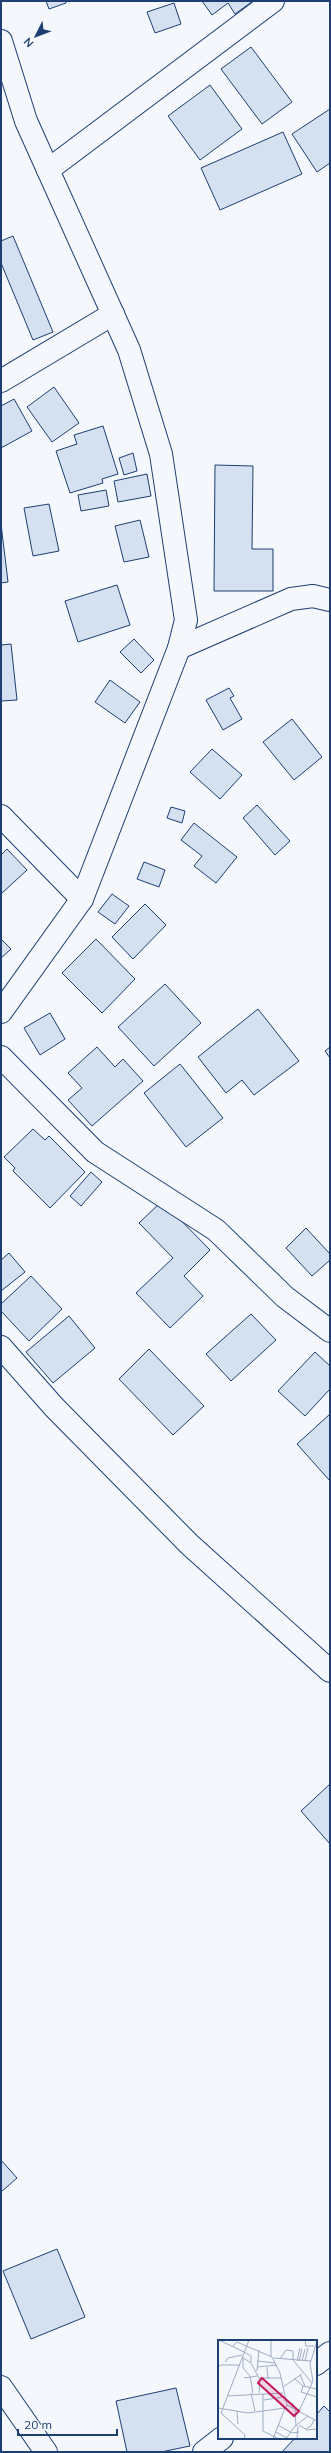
<svg xmlns="http://www.w3.org/2000/svg" width="331" height="2453" viewBox="0 0 331 2453" font-family="Mulish,sans-serif">
	<style>
		.building { fill: #d5e0f0; stroke: #1d3f73 }
		.lines { fill: none; stroke-linecap: round; stroke-linejoin: round }
		.minor-casing { stroke: #1d3f73; stroke-width: 24 }
		.minor { stroke: #f4f7fb; stroke-width: 22 }
		.inset-road { fill: none; stroke: #9eadc5; stroke-width: 1 }
		.view { fill: #c2185b; fill-opacity: 0.15; stroke: #c2185b; stroke-width: 2 }
		.inset-edge { fill: none; stroke: #1d3f73; stroke-width: 2 }
	</style>
	<rect width="100%" height="100%" fill="#f4f7fb"/>
	<g class="building">
		<polygon points="46,1 66,1 66,3 49,9"/>
		<polygon points="202,1 253,1 235,14 228,3 212,15"/>
		<polygon points="174,3 181,24 155,33 147,12"/>
		<polygon points="251,47 292,102 262,124 221,69"/>
		<polygon points="210,85 242,129 200,160 168,116"/>
		<polygon points="330,109 330,163 317,172 292,134"/>
		<polygon points="283,132 302,174 220,210 201,168"/>
		<polygon points="13,236 53,332 33,340 1,263 1,241"/>
		<polygon points="54,387 79,423 52,442 27,407"/>
		<polygon points="14,399 32,431 1,448 1,406"/>
		<polygon points="103,426 118,474 102,479 103,483 70,493 56,451 77,444 74,435"/>
		<polygon points="133,453 137,471 124,475 119,458"/>
		<polygon points="215,465 253,466 252,549 273,549 273,591 214,591"/>
		<polygon points="147,474 151,496 118,502 114,481"/>
		<polygon points="106,490 109,506 81,511 78,495"/>
		<polygon points="49,504 59,551 33,556 24,508"/>
		<polygon points="140,520 149,557 124,562 115,526"/>
		<polygon points="1,524 8,582 1,583"/>
		<polygon points="117,585 130,625 78,642 65,601"/>
		<polygon points="134,639 154,660 141,673 120,652"/>
		<polygon points="11,644 17,700 1,701 1,645"/>
		<polygon points="110,680 140,702 125,723 95,702"/>
		<polygon points="229,688 234,696 230,698 242,719 223,730 206,700"/>
		<polygon points="292,719 322,757 294,780 263,742"/>
		<polygon points="212,749 242,775 220,799 190,772"/>
		<polygon points="257,805 290,841 275,855 243,818"/>
		<polygon points="171,807 185,811 182,823 167,818"/>
		<polygon points="194,823 237,857 216,883 194,866 202,856 181,840"/>
		<polygon points="7,849 27,870 1,894 1,855"/>
		<polygon points="144,862 165,870 159,887 137,879"/>
		<polygon points="112,894 129,906 115,924 98,912"/>
		<polygon points="145,904 166,925 133,959 112,937"/>
		<polygon points="1,939 11,949 1,958"/>
		<polygon points="96,939 135,979 102,1013 62,973"/>
		<polygon points="165,984 201,1023 154,1066 118,1027"/>
		<polygon points="258,1009 299,1061 254,1095 242,1080 226,1093 198,1057"/>
		<polygon points="50,1013 65,1039 40,1055 24,1028"/>
		<polygon points="97,1047 115,1067 123,1059 143,1081 92,1126 68,1100 82,1088 68,1073"/>
		<polygon points="330,1047 330,1058 325,1051"/>
		<polygon points="180,1064 223,1118 186,1147 144,1093"/>
		<polygon points="33,1129 45,1140 49,1136 85,1172 50,1208 13,1171 15,1168 4,1157"/>
		<polygon points="91,1172 102,1182 81,1206 70,1196"/>
		<polygon points="162,1201 210,1250 184,1276 203,1296 170,1328 136,1293 173,1258 139,1223"/>
		<polygon points="306,1228 330,1254 330,1260 312,1276 286,1248"/>
		<polygon points="9,1253 25,1272 1,1291 1,1260"/>
		<polygon points="31,1276 62,1309 29,1341 1,1311 1,1304"/>
		<polygon points="251,1314 276,1340 231,1381 206,1354"/>
		<polygon points="69,1316 95,1348 53,1383 26,1352"/>
		<polygon points="149,1349 204,1406 173,1435 119,1379"/>
		<polygon points="315,1352 330,1366 330,1389 305,1416 278,1391"/>
		<polygon points="330,1414 330,1481 297,1444"/>
		<polygon points="330,1784 330,1844 301,1811"/>
		<polygon points="1,2160 17,2178 1,2192"/>
		<polygon points="57,2249 85,2317 31,2339 3,2271"/>
		<polygon points="176,2388 190,2446 161,2452 127,2452 116,2401"/>
		<polygon points="324,2406 330,2412 330,2452 282,2452 295,2438 316,2438 316,2415"/>
	</g>
	<g class="lines">
		<defs>
			<g id="minor">
				<polyline points="1,41 26,121 129,350 161,454 186,620 179,648 82,899 1,1012"/>
				<polyline points="48,170 273,1"/>
				<polyline points="1,381 113,314"/>
				<polyline points="179,648 291,599 313,596 330,600"/>
				<polyline points="1,816 82,899"/>
				<polyline points="1,1057 95,1152 216,1230 285,1297 330,1331"/>
				<polyline points="1,1347 54,1407 189,1544 330,1671"/>
				<polyline points="316,2364 330,2353"/>
				<polyline points="1,2387 46,2452"/>
				<polyline points="204,2452 222,2438"/>
			</g>
		</defs>
		<use href="#minor" class="minor-casing"/>
		<use href="#minor" class="minor"/>
	</g>
	<g transform="translate(218 2340)">
		<rect width="99" height="99" fill="#f4f7fb"/>
		<path class="inset-road" d="M1,0L26,12M53,0V16M87,0L88,6H96M15,6L19,2L54,17L62,33L69,65L99,81M26,12L33,16V22M24,17L33,23L41,38H63M25,17V28L32,36M56,18L93,21M62,19L68,10L75,11V20L94,43M39,21L57,23M79,21L82,8M81,21L84,9M84,21L87,9M87,21L90,8M7,22L10,18L24,15M0,27L3,25H21M39,27L59,25M49,27L50,39M39,31L41,10M82,35L87,46M32,36L35,53M26,38L39,36M76,38L85,46L83,52L99,57M85,46L99,49M65,47L84,34M33,53L37,71M41,53L42,38M45,54V91L61,99M9,56L65,53M46,60L65,57M66,60L75,64L74,68M0,68L30,73L67,68L69,65M77,69L78,86M19,71L20,84M81,71L95,41L92,24L99,1M99,81V67M60,85L74,93L81,92M81,85L89,90L99,89M88,89L93,86L96,80M58,92L69,98M26,99L27,95L3,73L31,0M55,99L67,68M68,99L76,87L90,76M79,99L80,86"/>
		<path class="view" d="M44,38L81,71L76,76L40,43Z"/>
		<rect width="99" height="99" class="inset-edge"/>
	</g>
	<rect width="331" height="2453" fill="none" stroke="#1d3f73" stroke-width="4"/>
	<g transform="translate(36 36) rotate(228)" stroke="#f4f7fb" stroke-width="3" paint-order="stroke">
	<path d="M0-3L7 15L0 10L-7 15Z" fill="#1d3f73"/>
	<text y="-6" font-size="11" font-weight="bold" text-anchor="middle" fill="#1d3f73">N</text>
	</g>
	<path d="M18 2429v6h99v-6" fill="none" stroke="#1d3f73" stroke-width="2"/>
	<text x="24" y="2429" font-size="12" fill="#1d3f73" stroke="#f4f7fb" stroke-width="3" paint-order="stroke">20 m</text>
</svg>
